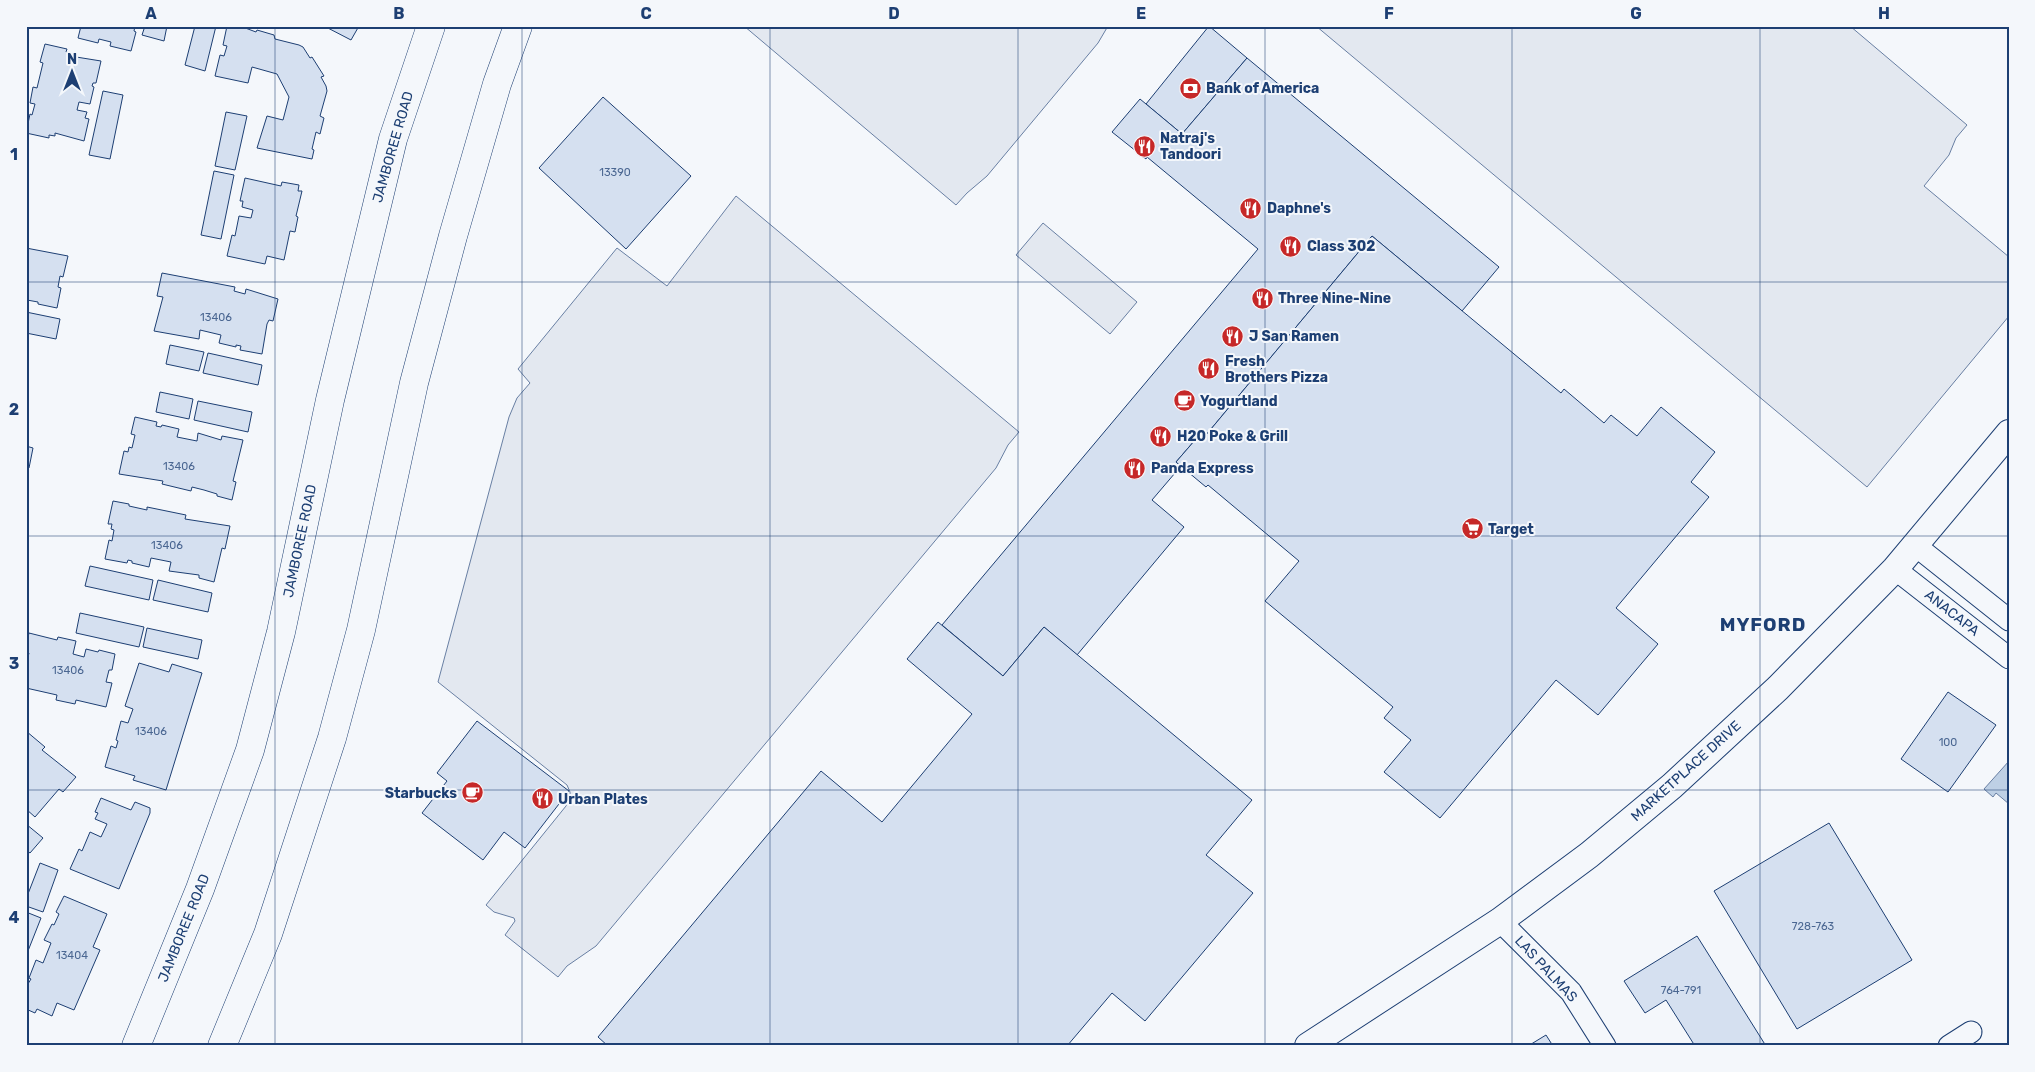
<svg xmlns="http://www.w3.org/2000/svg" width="2035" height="1072" viewBox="0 0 2035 1072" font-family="Rubik,sans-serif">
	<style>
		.parking { fill: #e3e8f0; stroke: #687fa3 }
		.water { fill: #bed0e5; stroke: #687fa3 }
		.building { fill: #d5e0f0; stroke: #1d3f73 }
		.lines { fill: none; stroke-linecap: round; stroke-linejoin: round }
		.minor-casing { stroke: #1d3f73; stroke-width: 23 }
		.tertiary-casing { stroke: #1d3f73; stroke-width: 28 }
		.primary-casing { stroke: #1d3f73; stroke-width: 29 }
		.minor { stroke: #f4f7fb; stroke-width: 21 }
		.tertiary { stroke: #f4f7fb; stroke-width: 26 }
		.primary { stroke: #f4f7fb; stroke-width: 28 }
		.grid { fill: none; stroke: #1d3f73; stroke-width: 1; stroke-opacity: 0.55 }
		.labels { text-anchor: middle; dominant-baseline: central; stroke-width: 4; stroke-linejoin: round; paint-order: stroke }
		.number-label { font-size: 11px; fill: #4b6792 }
		.poi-label { font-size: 14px; font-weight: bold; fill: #1d3f73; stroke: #f4f7fb; text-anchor: start }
		.street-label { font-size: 14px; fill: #1d3f73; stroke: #f4f7fb }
		.district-label { font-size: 19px; font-weight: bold; letter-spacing: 1px; fill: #1d3f73; stroke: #f4f7fb }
		.neatline { fill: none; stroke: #1d3f73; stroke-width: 2 }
		.grid-label { font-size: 16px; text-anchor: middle; font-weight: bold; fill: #1d3f73 }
	</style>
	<rect width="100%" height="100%" fill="#f4f7fb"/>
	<g class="parking">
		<polygon points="744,26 1108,26 1098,43 987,176 967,193 956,205"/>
		<polygon points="1316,26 1850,26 1967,125 1956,138 1949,155 1924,186 2009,257 2009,316 1867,487"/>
		<polygon points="736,196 1019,432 1008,445 996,468 596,946 567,966 558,977 505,935 515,921 514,918 494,912 486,905 566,806 570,797 570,792 567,785 438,682 509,417 517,398 530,383 518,369 617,248 667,286"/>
		<polygon points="1043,223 1137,302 1110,334 1016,255"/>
	</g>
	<polygon class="water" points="2009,761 2009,804 1996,793 1993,797 1984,789"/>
	<g class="building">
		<polygon points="81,26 135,26 134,31 136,32 131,51 110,46 111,42 99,39 98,43 78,38"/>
		<polygon points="145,26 167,26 164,41 142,35"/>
		<polygon points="195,26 216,26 205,71 185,65"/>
		<polygon points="227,26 240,26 256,32 257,30 274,35 275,39 299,45 303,47 310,58 312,57 324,76 321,77 326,86 327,91 320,116 324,118 320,134 316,132 312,149 314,150 312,159 257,148 267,116 283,120 289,97 277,74 252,67 248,83 215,76 220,55 224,56 227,46 223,45"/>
		<polygon points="324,26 359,26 351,40"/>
		<polygon points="1209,26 1247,58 1182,134 1146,104"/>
		<polygon points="45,44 67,49 66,52 70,53 70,56 101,61 96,83 93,83 92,86 94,87 90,104 79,102 77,110 87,112 85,118 89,119 84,141 55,133 55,136 49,135 49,138 26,133 30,114 32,115 35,104 30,103 33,87 37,88 43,63 40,62"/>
		<polygon points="1247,58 1499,267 1462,311 1372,236 1206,435 1202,432 1176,462 1181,466 1152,500 1184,527 1077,655 1044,627 1003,676 942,625 1258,249 1147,157 1146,159 1112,132 1140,99 1182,134"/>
		<polygon points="103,91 123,95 110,159 89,155"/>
		<polygon points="603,97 691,176 626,249 539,168"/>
		<polygon points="226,112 247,116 235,170 215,166"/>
		<polygon points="214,171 234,175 221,239 201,235"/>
		<polygon points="245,178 281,186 282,182 299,185 298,191 302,191 296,216 298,217 295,232 290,231 284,260 267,256 265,264 227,256 232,235 235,236 239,216 251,218 253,210 242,207 243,201 240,201"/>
		<polygon points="1372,236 1561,393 1564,389 1604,423 1611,415 1637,436 1661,407 1715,452 1691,482 1709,497 1616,608 1658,644 1598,715 1556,680 1440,818 1384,772 1411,740 1384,718 1393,707 1265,601 1299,561 1208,485 1206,487 1176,462 1202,432 1206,435"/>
		<polygon points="26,248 68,256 63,277 60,276 58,287 61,288 57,308 38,304 38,302 27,300 26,302"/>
		<polygon points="162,273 235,287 234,291 245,294 246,289 278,299 273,321 269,320 267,324 262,354 240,350 241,346 236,345 236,347 219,343 221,335 200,330 199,339 154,331 163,297 157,296"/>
		<polygon points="26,312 60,319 56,339 26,333"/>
		<polygon points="170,345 204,352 199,371 166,364"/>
		<polygon points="208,353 262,365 258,385 203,373"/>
		<polygon points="160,392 193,399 189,419 156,412"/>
		<polygon points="198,401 252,412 248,432 194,420"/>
		<polygon points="135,417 157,422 156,426 161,427 162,425 179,429 177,437 197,441 198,433 221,440 222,436 243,440 233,481 236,482 232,500 217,496 217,494 204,490 192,487 191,491 162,484 163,481 119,474 124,451 128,452 129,447 132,448 135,435 131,434"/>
		<polygon points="26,446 33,448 29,468 26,467"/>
		<polygon points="113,501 129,504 129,506 147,510 147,507 186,515 185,519 230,526 225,549 222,548 214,582 199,578 199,575 169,571 171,562 151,558 149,567 132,563 132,561 128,560 127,563 105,559 109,540 112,541 114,530 111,529 112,524 108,524"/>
		<polygon points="90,566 153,580 149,600 85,586"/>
		<polygon points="158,580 212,593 208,612 153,600"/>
		<polygon points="80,613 144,627 139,647 76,633"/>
		<polygon points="938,622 1003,676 1044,627 1252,800 1206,855 1253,893 1145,1021 1112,993 1067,1046 608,1046 598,1037 821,771 882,822 972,714 907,659"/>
		<polygon points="147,628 202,640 198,659 143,647"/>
		<polygon points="29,633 57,640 58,637 76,641 73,654 84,657 86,649 98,652 99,650 115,654 112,670 109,670 106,682 112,683 106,707 76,700 75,704 56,700 57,695 26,688 26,664 29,653 26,653 26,645"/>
		<polygon points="139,663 169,672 172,664 202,673 166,790 133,780 135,776 105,767 111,746 116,748 118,741 116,740 121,721 128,723 133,709 125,706"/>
		<polygon points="1948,692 1996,725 1948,792 1901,759"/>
		<polygon points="477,721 569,791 525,848 504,832 483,860 422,813 447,781 437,773"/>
		<polygon points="26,731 45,747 42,750 76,777 63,792 59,789 35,817 26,809"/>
		<polygon points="101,798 131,810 135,802 150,808 150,813 119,889 70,869 79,849 82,851 90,832 101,837 107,824 95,819 98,813 95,812"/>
		<polygon points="1829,823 1912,960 1797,1029 1714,891"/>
		<polygon points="26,824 43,838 30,853 26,850"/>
		<polygon points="40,863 58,870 43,912 26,906 26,899"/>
		<polygon points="64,896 107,914 93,947 100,950 74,1010 57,1003 52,1016 37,1009 35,1013 26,1009 26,987 31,979 29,978 36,960 43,963 51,943 44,940 52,924 54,925 59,914 56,912"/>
		<polygon points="26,912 41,918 26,956"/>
		<polygon points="1697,936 1766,1046 1695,1046 1666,1000 1645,1013 1624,981"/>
		<polygon points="1546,1035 1553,1046 1528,1046"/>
	</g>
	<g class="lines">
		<defs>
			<g id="minor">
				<polyline points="1916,546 2009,620"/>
				<polyline points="1895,569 2009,658"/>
				<polyline points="1500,921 1571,992 1605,1046"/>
				<polyline points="1949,1046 1971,1032"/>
			</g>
			<polyline id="tertiary" points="1308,1046 1500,921 1589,855 1672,786 1778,688 1895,569 2009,433"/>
			<g id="primary">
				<polyline points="136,1046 200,889 250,750 281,632 330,400 393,139 431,26"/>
				<polyline points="222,1046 268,934 332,738 361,630 414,383 453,236 497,84 518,26"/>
			</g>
		</defs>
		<use href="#minor" class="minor-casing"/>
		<use href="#tertiary" class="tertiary-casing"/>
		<use href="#primary" class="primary-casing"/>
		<use href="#minor" class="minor"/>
		<use href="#tertiary" class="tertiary"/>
		<use href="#primary" class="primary"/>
	</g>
	<path class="grid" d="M275,26V1046M522,26V1046M770,26V1046M1018,26V1046M1265,26V1046M1512,26V1046M1760,26V1046M26,282H2009M26,536H2009M26,790H2009"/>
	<defs>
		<symbol id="bank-disc" viewBox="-11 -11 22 22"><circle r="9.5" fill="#c62828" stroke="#f4f7fb"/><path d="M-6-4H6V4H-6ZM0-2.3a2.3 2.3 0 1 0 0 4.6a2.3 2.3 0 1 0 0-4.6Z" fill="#fff"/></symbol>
		<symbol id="restaurant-disc" viewBox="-11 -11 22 22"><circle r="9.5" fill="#c62828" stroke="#f4f7fb"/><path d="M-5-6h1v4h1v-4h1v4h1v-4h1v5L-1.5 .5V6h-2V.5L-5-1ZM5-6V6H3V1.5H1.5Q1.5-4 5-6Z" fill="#fff"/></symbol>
		<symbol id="cafe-disc" viewBox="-11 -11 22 22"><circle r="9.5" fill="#c62828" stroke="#f4f7fb"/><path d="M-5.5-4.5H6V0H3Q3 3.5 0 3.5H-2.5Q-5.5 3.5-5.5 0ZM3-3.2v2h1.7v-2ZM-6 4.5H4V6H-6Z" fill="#fff"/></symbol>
		<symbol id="supermarket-disc" viewBox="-11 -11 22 22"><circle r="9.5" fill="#c62828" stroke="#f4f7fb"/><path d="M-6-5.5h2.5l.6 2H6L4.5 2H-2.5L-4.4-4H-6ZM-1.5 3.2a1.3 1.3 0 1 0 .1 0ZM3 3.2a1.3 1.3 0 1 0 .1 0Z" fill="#fff"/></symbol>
	</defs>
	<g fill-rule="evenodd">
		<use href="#bank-disc" x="1178" y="76" width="25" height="25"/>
		<use href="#restaurant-disc" x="1132" y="134" width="25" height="25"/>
		<use href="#restaurant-disc" x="1238" y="196" width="25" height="25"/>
		<use href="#restaurant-disc" x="1278" y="234" width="25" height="25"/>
		<use href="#restaurant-disc" x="1250" y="286" width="25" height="25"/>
		<use href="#restaurant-disc" x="1220" y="324" width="25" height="25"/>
		<use href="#restaurant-disc" x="1196" y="356" width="25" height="25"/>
		<use href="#cafe-disc" x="1172" y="388" width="25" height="25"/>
		<use href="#restaurant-disc" x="1148" y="424" width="25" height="25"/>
		<use href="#restaurant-disc" x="1122" y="456" width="25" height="25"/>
		<use href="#supermarket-disc" x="1460" y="516" width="25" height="25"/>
		<use href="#cafe-disc" x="460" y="780" width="25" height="25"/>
		<use href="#restaurant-disc" x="530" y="786" width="25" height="25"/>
	</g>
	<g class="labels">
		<g class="number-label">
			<text x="615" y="172">13390</text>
			<text x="216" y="317">13406</text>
			<text x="179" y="466">13406</text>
			<text x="167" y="545">13406</text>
			<text x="68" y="670">13406</text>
			<text x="151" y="731">13406</text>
			<text x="1948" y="742">100</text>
			<text x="1813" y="926">728-763</text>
			<text x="72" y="955">13404</text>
			<text x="1681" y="990">764-791</text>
		</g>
		<g class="poi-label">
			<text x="1206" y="88">Bank of America</text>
			<text x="1160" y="138">Natraj's<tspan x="1160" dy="16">Tandoori</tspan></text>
			<text x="1267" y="208">Daphne's</text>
			<text x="1307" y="246">Class 302</text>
			<text x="1278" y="298">Three Nine-Nine</text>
			<text x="1249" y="336">J San Ramen</text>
			<text x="1225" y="361">Fresh<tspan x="1225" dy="16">Brothers Pizza</tspan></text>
			<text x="1200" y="401">Yogurtland</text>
			<text x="1177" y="436">H20 Poke &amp; Grill</text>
			<text x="1151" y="468">Panda Express</text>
			<text x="1488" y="529">Target</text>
			<text x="457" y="793" text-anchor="end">Starbucks</text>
			<text x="558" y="799">Urban Plates</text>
		</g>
		<g class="street-label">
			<text transform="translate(393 147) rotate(-74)">JAMBOREE ROAD</text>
			<text transform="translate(300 541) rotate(-78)">JAMBOREE ROAD</text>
			<text transform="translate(1952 613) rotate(38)">ANACAPA</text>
			<text transform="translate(1686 771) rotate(-42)">MARKETPLACE DRIVE</text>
			<text transform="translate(184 928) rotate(-68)">JAMBOREE ROAD</text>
			<text transform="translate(1546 969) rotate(47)">LAS PALMAS</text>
		</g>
		<g class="district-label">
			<text x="1763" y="624">MYFORD</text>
		</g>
	</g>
	<rect width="2035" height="1072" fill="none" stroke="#f4f7fb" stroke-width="55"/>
	<g transform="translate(72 72)" stroke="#f4f7fb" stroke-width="4" paint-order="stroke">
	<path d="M0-4L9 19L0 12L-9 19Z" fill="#1d3f73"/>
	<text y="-8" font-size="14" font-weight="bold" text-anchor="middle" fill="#1d3f73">N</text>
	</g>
	<rect x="28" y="28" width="1980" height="1016" class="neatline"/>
	<g class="grid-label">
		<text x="151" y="19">A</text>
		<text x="399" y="19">B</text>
		<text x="646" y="19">C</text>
		<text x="894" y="19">D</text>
		<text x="1141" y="19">E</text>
		<text x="1389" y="19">F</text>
		<text x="1636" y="19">G</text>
		<text x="1884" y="19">H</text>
		<text x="14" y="160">1</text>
		<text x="14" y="415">2</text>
		<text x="14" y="669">3</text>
		<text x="14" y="923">4</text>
	</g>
</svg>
